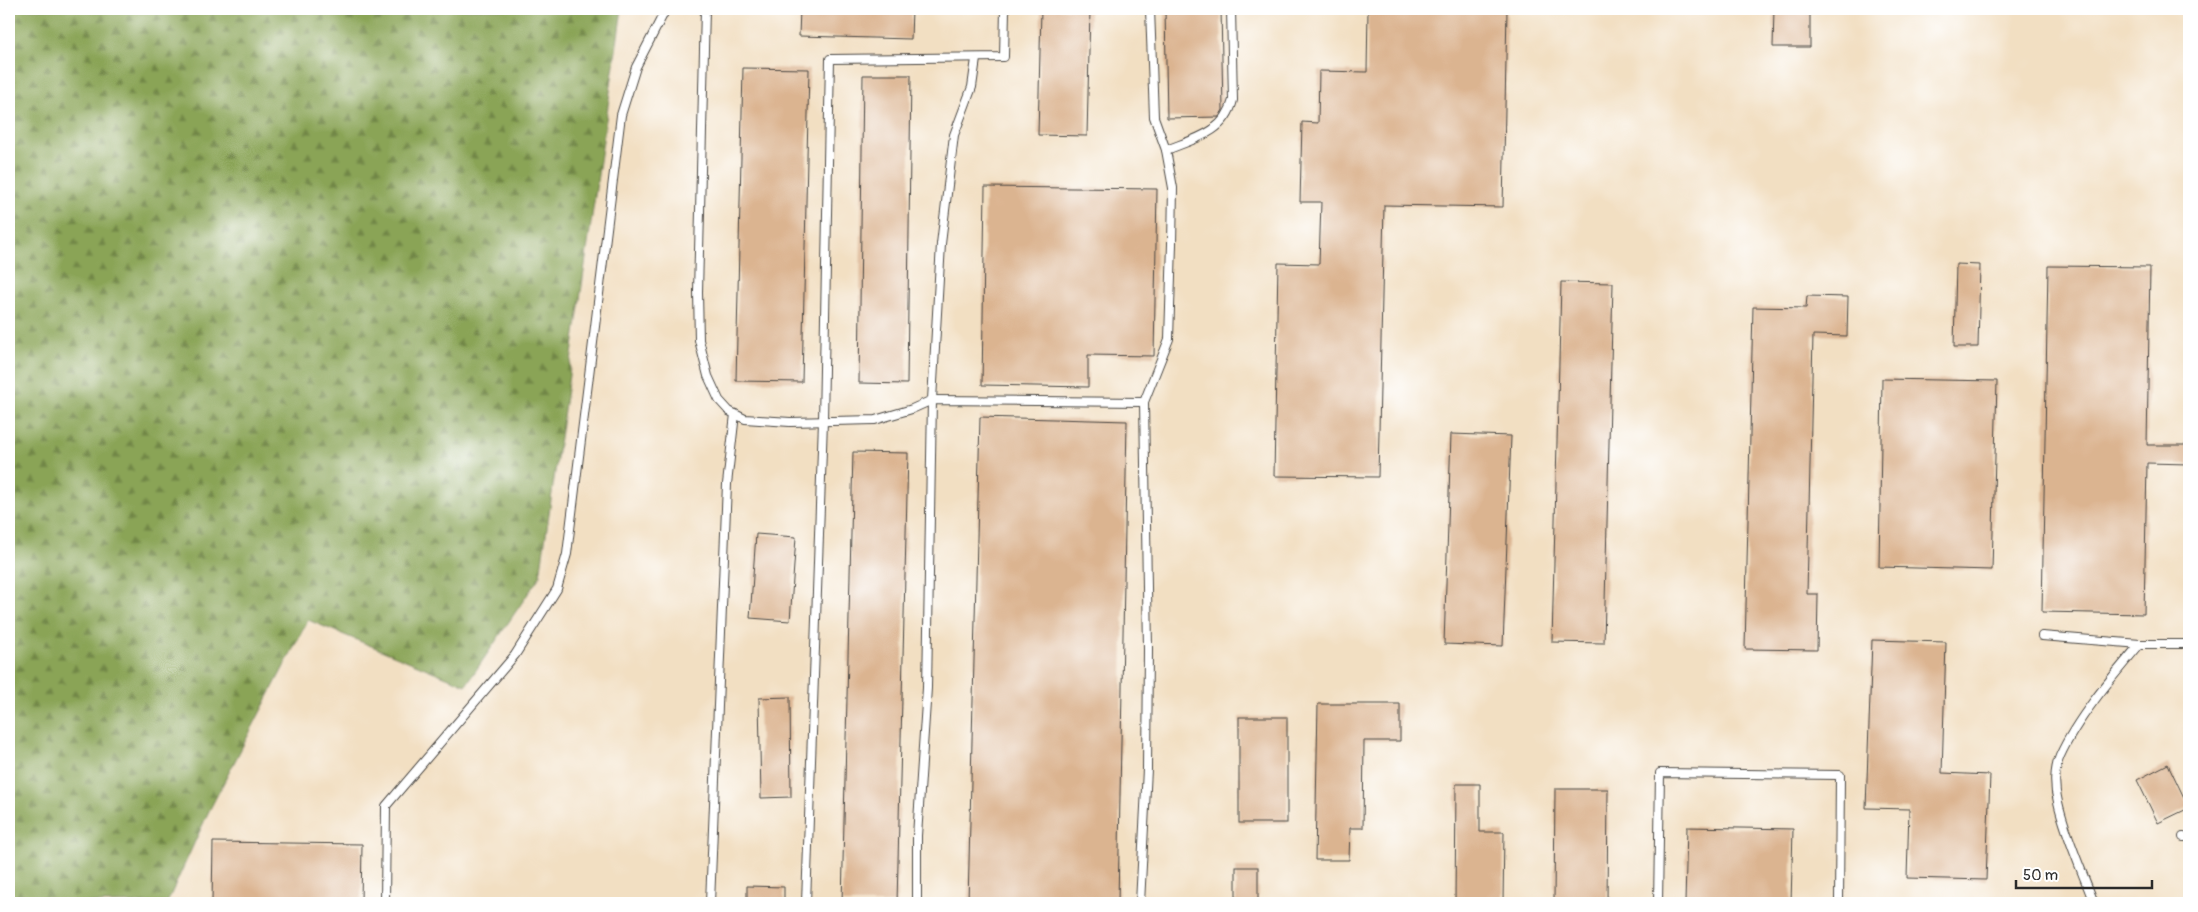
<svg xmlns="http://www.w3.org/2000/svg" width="2198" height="912" viewBox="0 0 2198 912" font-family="Pangolin,sans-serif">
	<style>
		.forest { fill: url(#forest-firs); stroke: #5a6840 }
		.building { fill: #dbb490 }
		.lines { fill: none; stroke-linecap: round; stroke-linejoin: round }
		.service-casing { stroke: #494642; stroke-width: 10 }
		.service { stroke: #fff; stroke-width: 8 }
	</style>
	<defs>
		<pattern id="forest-firs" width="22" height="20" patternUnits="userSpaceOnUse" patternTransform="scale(1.25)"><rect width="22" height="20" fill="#8aa456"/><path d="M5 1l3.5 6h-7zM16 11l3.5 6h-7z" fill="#718647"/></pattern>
	</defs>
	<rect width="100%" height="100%" fill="#fff"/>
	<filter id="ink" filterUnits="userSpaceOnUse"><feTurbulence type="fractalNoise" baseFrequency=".02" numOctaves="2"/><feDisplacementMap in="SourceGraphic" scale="10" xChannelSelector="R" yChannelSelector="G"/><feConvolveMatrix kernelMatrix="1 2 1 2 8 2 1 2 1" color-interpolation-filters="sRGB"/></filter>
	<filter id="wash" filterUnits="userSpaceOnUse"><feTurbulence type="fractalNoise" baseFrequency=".0096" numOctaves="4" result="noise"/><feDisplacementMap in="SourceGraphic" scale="20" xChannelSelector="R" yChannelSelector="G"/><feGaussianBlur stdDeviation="1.12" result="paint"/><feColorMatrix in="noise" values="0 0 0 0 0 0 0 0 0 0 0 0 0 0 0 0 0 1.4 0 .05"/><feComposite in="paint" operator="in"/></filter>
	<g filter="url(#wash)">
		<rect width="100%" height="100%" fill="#f2dfc2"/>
		<polygon class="forest" points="9,9 622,9 540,576 466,685 308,620 208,813 167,903 9,903"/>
		<g id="blocks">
			<g class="building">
				<polygon points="800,9 912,9 911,39 799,36"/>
				<polygon points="1041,9 1090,9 1087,136 1038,135"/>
				<polygon points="1165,9 1221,9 1223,110 1219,117 1167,118"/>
				<polygon points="1368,9 1507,9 1503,207 1384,205 1378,477 1274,476 1278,263 1319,264 1321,202 1300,202 1302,122 1318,123 1319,71 1367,72"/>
				<polygon points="1774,9 1810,9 1810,47 1773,47"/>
				<polygon points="743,68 809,69 802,382 736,381"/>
				<polygon points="863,75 911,75 907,384 859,383"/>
				<polygon points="985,187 1157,189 1154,356 1088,355 1088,387 982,385"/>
				<polygon points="1956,264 1980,265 1978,347 1954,347"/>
				<polygon points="2048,266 2150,267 2147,445 2189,445 2189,464 2147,463 2144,614 2042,612"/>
				<polygon points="1561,282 1613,283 1604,643 1552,642"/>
				<polygon points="1807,296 1848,297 1847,336 1813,335 1807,594 1818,594 1817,650 1745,649 1753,307 1806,308"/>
				<polygon points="1882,379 1997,381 1992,570 1879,567"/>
				<polygon points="980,417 1127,421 1118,903 968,903"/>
				<polygon points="1451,434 1511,436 1503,646 1444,644"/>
				<polygon points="853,452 908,453 897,903 842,903"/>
				<polygon points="756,534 796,537 790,621 750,618"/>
				<polygon points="1872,640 1946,642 1942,773 1990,775 1986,880 1907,878 1909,809 1866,808"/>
				<polygon points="790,697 791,797 761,798 759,698"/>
				<polygon points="1318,704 1400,704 1400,741 1364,741 1363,828 1350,828 1349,860 1315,860"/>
				<rect x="1239" y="717" width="48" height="106"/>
				<polygon points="2168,764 2189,808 2158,823 2137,780"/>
				<polygon points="1456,784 1480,784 1480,832 1504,832 1503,903 1455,903"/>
				<polygon points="1555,789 1608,789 1607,903 1554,903"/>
				<polygon points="1687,827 1793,829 1791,903 1685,903"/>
				<polygon points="213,842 362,844 361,903 212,903"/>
				<rect x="1236" y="867" width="22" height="36"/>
				<polygon points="747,886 784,887 784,903 747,903"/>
			</g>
		</g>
	</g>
	<g filter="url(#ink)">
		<use href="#blocks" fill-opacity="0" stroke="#494642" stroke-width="1"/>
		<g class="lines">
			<defs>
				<g id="service">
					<polyline points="705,9 698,292 699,340 708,376 719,400 729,411 745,419 790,422 875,420 912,409 932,400 941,244 954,135 972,87 976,59"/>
					<path d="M1166,150C1194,139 1225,133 1233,100L1231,9"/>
					<polyline points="1144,402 1169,339 1172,244 1173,188 1166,150 1154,117 1150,9"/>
					<polyline points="2042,636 2140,644 2189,644"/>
					<polyline points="2183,837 2189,837"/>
					<polyline points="385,903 386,806 515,655 557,589 567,554 621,115 636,67 666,9"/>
					<polyline points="710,903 727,484 735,414"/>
					<polyline points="806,903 823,421 830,59 1004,57 1005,9"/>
					<polyline points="917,903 917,836 927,688 932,400 1144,402 1148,649 1147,769 1140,903"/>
					<polyline points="1658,903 1660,773 1840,775 1839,903"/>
					<path d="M2094,903C2082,871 2065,834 2058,802C2054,788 2054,769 2060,756C2077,718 2113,676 2140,644"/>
				</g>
			</defs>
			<use href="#service" class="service-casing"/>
			<use href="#service" class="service"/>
		</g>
	</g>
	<rect width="2198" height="912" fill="none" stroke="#fff" stroke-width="30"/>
	<path d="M2016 880v8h136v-8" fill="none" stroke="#2b2b2b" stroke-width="2.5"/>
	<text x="2023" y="880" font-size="15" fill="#2b2b2b" stroke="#ffffff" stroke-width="4" paint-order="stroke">50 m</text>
</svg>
